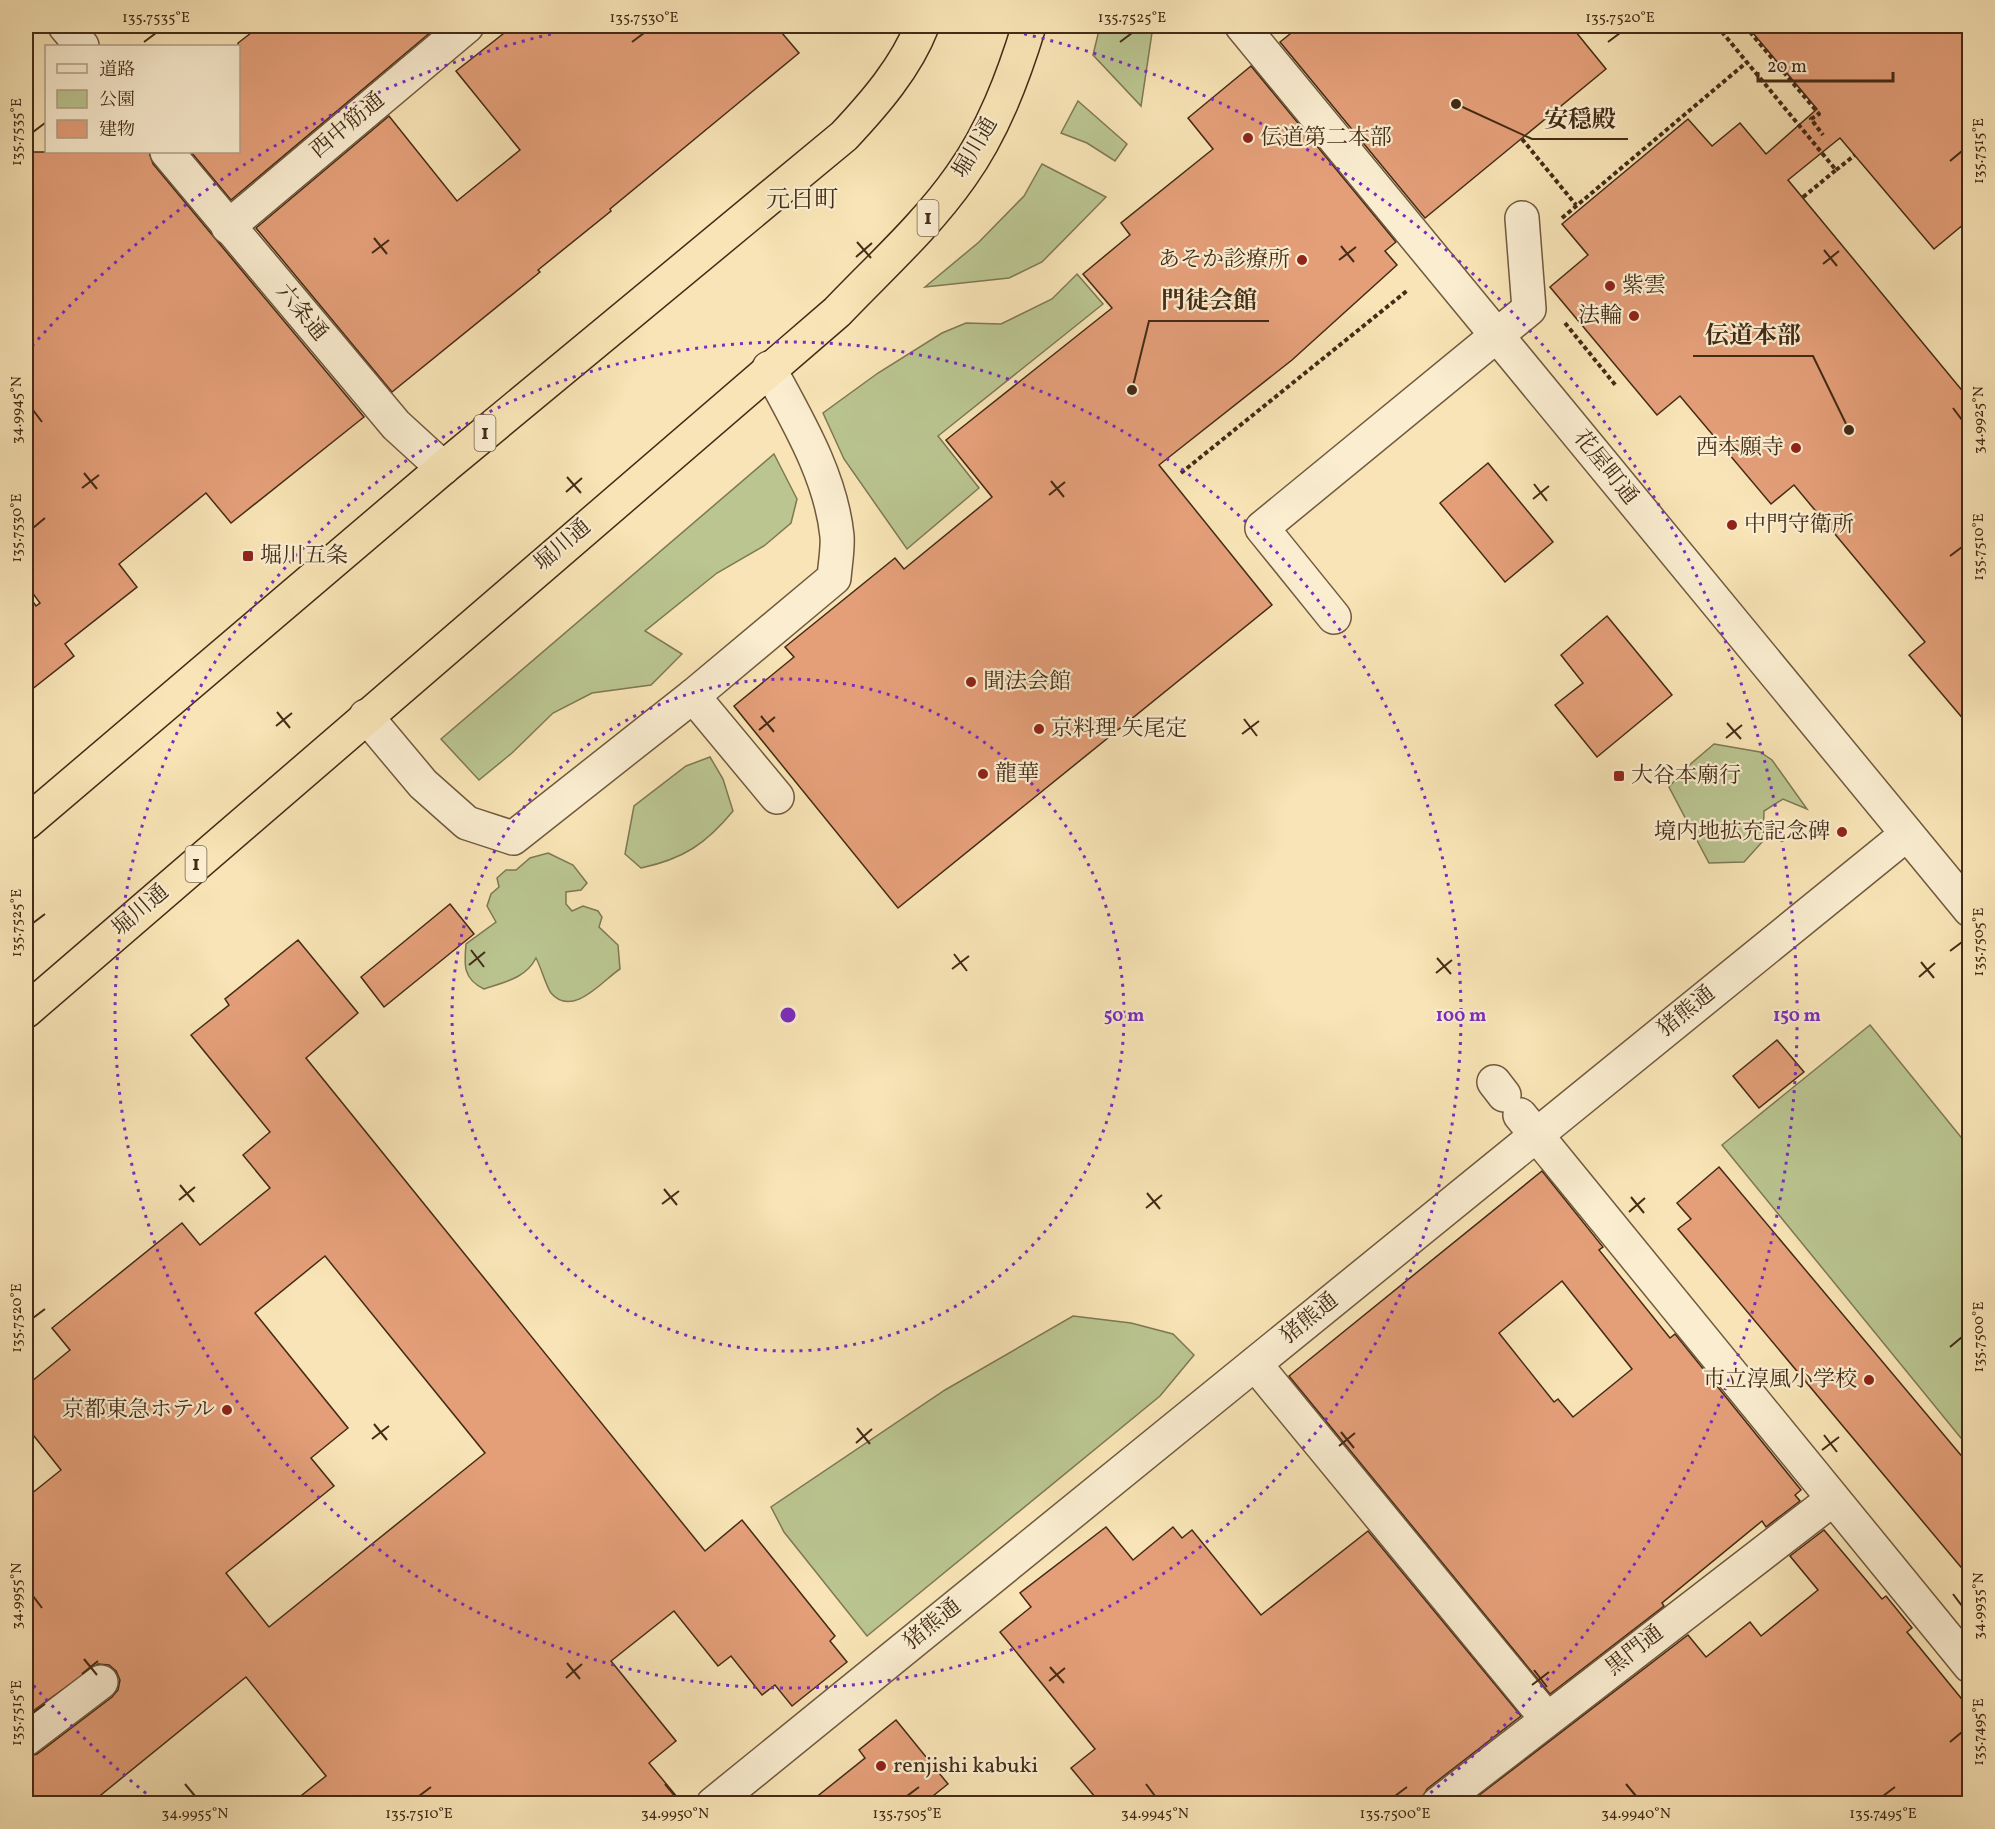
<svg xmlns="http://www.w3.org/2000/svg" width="1995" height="1829" viewBox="0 0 1995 1829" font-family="Vollkorn,'Noto Serif JP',serif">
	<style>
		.green { fill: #bac590; stroke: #7e7853; stroke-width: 1.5 }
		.building { fill: #e49f79; stroke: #432b16; stroke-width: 1.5; fill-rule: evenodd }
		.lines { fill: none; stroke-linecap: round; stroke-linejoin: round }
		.minor-casing { stroke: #70593e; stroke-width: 36 }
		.highway-casing { stroke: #432b16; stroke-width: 36 }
		.path { stroke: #432b16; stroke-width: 4; stroke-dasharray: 4.5 3; stroke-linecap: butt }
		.minor { stroke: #faedd0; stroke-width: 33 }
		.highway { stroke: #f8e4b6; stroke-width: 33 }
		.ticks { fill: none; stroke: #432b16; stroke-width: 2 }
		.ring { fill: none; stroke: #7b2cbf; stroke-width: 3; stroke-dasharray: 3 6 }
		.poi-dot { fill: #8f2418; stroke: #faedd0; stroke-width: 2 }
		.labels { text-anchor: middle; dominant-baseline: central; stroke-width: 4.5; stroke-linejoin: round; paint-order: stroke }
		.shield { fill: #faedd0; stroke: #7a654e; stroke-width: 1.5 }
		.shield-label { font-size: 21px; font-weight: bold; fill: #432b16 }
		.street-label { font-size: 22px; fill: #432b16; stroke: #faedd0 }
		.poi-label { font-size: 22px; fill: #432b16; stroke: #faedd0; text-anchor: start }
		.neighbourhood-label { font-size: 24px; fill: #432b16; stroke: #faedd0 }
		.centre { fill: #7b2cbf; stroke: #faedd0; stroke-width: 3 }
		.ring-label { font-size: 18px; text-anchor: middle; font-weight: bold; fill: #7b2cbf; stroke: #faedd0; stroke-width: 4.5; stroke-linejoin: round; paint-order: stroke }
		.leader { fill: none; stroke: #432b16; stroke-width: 2 }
		.callout-dot { fill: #432b16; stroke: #faedd0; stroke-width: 2 }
		.callout-label { font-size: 24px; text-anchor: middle; font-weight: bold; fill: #432b16; stroke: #faedd0; stroke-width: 4.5; stroke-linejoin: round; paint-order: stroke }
		.neatline { fill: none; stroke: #432b16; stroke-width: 2 }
		.ticks-label { font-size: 15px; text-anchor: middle; fill: #432b16 }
	</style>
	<rect width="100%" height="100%" fill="#f8e4b6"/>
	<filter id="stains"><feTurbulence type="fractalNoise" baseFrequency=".00333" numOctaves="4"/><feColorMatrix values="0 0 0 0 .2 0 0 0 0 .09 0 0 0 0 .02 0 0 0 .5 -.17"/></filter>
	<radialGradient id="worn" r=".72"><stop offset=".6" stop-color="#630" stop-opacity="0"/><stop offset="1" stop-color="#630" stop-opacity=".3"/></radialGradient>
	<g class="green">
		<polygon points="1100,26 1153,26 1141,106 1093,55"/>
		<polygon points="1078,101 1127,144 1115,161 1087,143 1061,133"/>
		<polygon points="1042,164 1106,197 1042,262 1009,278 925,287 979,242 1024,196"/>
		<polygon points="1077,274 1103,304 938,436 979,488 907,549 844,459 823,413 878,373 942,333 966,323 1001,324 1052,299"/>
		<polygon points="774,454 797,499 791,523 764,546 717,573 645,631 682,654 651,685 592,693 553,713 512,753 479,780 441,739"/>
		<polygon points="1714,744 1760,752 1772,760 1807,809 1783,799 1764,811 1763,841 1744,862 1709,863 1669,787 1687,767"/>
		<path d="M710,757L723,779L733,811C706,844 683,859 641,868L625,854L634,806L686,766Z"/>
		<path d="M548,853L573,865L587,883L581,890L566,892V904L572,911L583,906L598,911L602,917L599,927L618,945L620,969C604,979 573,1019 551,993C546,986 541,967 536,958C526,978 505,982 484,989C463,979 464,965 466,944L496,922L487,906L491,894L499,887L497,878L506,870H516L530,858Z"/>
		<polygon points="1870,1025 1969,1147 1969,1448 1722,1145"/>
		<polygon points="1073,1316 1131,1323 1173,1334 1194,1355 1160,1396 867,1636 784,1532 771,1507 945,1390"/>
	</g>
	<g class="building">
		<polygon points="260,26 438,26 231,200 191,152 238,152 238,43"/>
		<polygon points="513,26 776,26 799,53 610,209 611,211 538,270 540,272 392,392 256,228 389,116 457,201 520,150 456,71"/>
		<polygon points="1300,26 1571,26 1606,69 1425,218 1280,42"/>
		<polygon points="1747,26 1970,26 1970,219 1934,249 1840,138 1788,180 1970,400 1970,727 1909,655 1925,642 1794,485 1771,504 1680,396 1657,415 1550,287 1588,255 1562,224 1688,119 1712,146 1740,123 1766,154 1817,109"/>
		<polygon points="1251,66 1396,242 1385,251 1397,265 1292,360 1159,465 1272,605 898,908 734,706 794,657 785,647 895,558 904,569 992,497 946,440 1112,308 1083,274 1130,235 1121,223 1213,149 1188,118"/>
		<polygon points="26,152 149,152 153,164 364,417 231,523 206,493 119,564 137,587 65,644 74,656 26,694 26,592 36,606 40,603 26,584"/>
		<polygon points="1488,463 1553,542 1505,582 1440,503"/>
		<polygon points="1607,616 1672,695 1597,757 1555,705 1583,683 1561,655"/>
		<polygon points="450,904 474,934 384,1007 361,977"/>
		<path d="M298,940L358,1013L306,1058L705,1551L742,1520L835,1636L830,1641L847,1662L792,1706L775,1685L762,1695L731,1656L718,1666L674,1611L611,1661L676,1741L649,1763L682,1803H292L326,1776L246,1677L91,1803H26V1757L37,1754L112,1697L118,1690L120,1680L116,1671L109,1665L98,1664L26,1716V1498L61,1470L26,1426V1386L70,1350L52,1328L182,1223L200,1245L270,1188L243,1155L270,1132L191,1035L229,1005L225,999ZM325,1256L485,1453L269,1627L226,1573L334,1486L311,1458L348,1428L255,1313Z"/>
		<polygon points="1777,1040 1804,1072 1759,1108 1733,1076"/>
		<polygon points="1719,1167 1970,1466 1970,1578 1678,1229 1691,1219 1677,1203"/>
		<path d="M1542,1171L1603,1247L1599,1250L1670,1338L1675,1334L1801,1490L1795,1495L1800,1501L1766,1527L1762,1521L1662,1603L1664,1606L1550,1694L1289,1376ZM1562,1281L1632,1369L1573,1417L1558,1399L1554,1402L1499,1333Z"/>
		<polygon points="1106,1527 1133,1560 1173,1527 1182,1538 1192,1530 1261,1615 1368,1531 1521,1716 1427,1789 1420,1803 1100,1803 1071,1768 1095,1749 1000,1632 1031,1607 1020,1593"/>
		<polygon points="1824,1530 1882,1599 1886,1596 1912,1628 1907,1632 1970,1709 1970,1803 1469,1803 1688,1635 1706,1657 1750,1622 1761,1636 1818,1590 1790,1556"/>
		<polygon points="896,1720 948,1784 924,1803 809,1803 865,1758 859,1750"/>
	</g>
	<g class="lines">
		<defs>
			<g id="minor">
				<polyline points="65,26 82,46"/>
				<polyline points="1242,26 1970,910"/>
				<polyline points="167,152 396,425 443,468"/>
				<polyline points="228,227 467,26"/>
				<polyline points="1334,617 1262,528 1529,309 1522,218"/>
				<polyline points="693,696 777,797"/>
				<path d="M366,716L423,784L467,823L513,838L693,696L834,578C835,565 838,549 837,536C831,476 797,420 769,368"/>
				<polyline points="1494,1082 1504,1095"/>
				<polyline points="1520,1115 1970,1666"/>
				<polyline points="1255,1364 1547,1719"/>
				<polyline points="26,1739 101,1682"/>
				<polyline points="713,1804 1907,834"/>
				<polyline points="1438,1804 1833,1499"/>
			</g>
			<g id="highway">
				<path d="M26,823L443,468L844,136C875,103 906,67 922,26"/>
				<path d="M26,1011L837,312C879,268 926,226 961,176C993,131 1013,78 1029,26"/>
			</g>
		</defs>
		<use href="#minor" class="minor-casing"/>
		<use href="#highway" class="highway-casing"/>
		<g class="path">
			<polyline points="1717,26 1836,170 1802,198"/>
			<polyline points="1745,26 1819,114 1811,119 1823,135"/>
			<polyline points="1522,139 1576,205"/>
			<polyline points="1836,170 1855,155"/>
			<polyline points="1562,218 1747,62"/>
			<polyline points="1565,323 1617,387"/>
			<polyline points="1181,473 1408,290"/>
		</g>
		<use href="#minor" class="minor"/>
		<use href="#highway" class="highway"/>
	</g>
	<path class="ticks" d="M144,42L156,33M632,42L644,33M1120,42L1132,33M1608,42L1620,33M33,132L45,123M1950,161L1962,151M374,238L387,254M857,242L871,258M1341,246L1354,262M1824,250L1837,266M372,253L389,240M856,257L872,243M1339,260L1356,247M1823,264L1839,251M1953,408L1962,420M33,410L42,422M84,473L97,489M567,477L581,493M1051,481L1064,497M1534,484L1547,501M82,488L99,475M566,492L582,478M1049,495L1065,482M1533,499L1549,486M33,528L45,518M1950,556L1962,547M277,712L290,728M761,716L774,732M1244,719L1257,736M1727,723L1741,739M276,726L292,713M759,730L775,717M1242,734L1259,721M1726,738L1742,725M33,923L45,914M471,950L484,967M1950,951L1962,942M954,954L967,971M1437,958L1451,974M1921,962L1934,978M469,965L485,952M952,969L969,956M1436,973L1452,960M1919,977L1935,963M180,1185L194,1202M664,1189L677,1205M1147,1193L1160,1209M1631,1197L1644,1213M179,1200L195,1187M662,1204L679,1191M1146,1208L1162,1195M1629,1212L1645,1198M33,1318L45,1309M1950,1347L1962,1337M374,1424L387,1440M857,1428L870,1444M1341,1432L1354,1448M1824,1435L1837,1452M372,1439L389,1426M856,1443L872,1429M1339,1446L1355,1433M1822,1450L1839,1437M1953,1594L1962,1606M33,1596L42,1608M84,1659L97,1675M567,1663L580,1679M1050,1667L1064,1683M1534,1670L1547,1687M82,1674L98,1661M566,1678L582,1664M1049,1681L1065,1668M1532,1685L1549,1672M33,1713L45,1704M1950,1742L1962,1732M185,1784L195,1796M665,1784L675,1796M1146,1784L1155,1796M1626,1784L1636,1796M419,1796L431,1787M907,1796L919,1787M1395,1796L1407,1787M1883,1796L1895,1787"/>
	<g class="ring">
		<circle cx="788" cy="1015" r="336"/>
		<circle cx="788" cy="1015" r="673"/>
		<path d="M153 1799A1009 1009 0 0 1 26 1677M26 353A1009 1009 0 0 1 587 26M989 26A1009 1009 0 0 1 1423 1799"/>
	</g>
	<g class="poi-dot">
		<circle cx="1248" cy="138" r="6"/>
		<circle cx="1302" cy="260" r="6"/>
		<circle cx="1610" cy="286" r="6"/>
		<circle cx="1634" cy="316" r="6"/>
		<circle cx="1796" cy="448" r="6"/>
		<circle cx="1732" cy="525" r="6"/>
		<rect x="242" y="550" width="12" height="12" rx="3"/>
		<circle cx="971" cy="682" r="6"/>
		<circle cx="1039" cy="729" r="6"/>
		<circle cx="983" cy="774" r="6"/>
		<rect x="1613" y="770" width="12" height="12" rx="3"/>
		<circle cx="1842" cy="832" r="6"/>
		<circle cx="1869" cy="1380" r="6"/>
		<circle cx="227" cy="1410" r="6"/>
		<circle cx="881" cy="1766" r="6"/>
	</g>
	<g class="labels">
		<g class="shield">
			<rect x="917.5" y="200" width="21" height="36" rx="4.5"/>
			<rect x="474.5" y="415" width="21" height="36" rx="4.5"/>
			<rect x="185.5" y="846" width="21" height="36" rx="4.5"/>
		</g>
		<g class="shield-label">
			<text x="928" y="218">1</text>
			<text x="485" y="433">1</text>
			<text x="196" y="864">1</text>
		</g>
		<g class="street-label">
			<text transform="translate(348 126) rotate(-40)">西中筋通</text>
			<text transform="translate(976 148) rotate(-60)">堀川通</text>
			<text transform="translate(301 313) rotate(50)">六条通</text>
			<text transform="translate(1605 468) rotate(51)">花屋町通</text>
			<text transform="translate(563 546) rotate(-41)">堀川通</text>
			<text transform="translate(141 911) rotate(-41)">堀川通</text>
			<text transform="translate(1687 1012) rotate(-39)">猪熊通</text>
			<text transform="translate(1310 1319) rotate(-39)">猪熊通</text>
			<text transform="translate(933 1625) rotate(-39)">猪熊通</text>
			<text transform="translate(1635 1651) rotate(-38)">黒門通</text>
		</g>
		<g class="poi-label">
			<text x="1260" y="138">伝道第二本部</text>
			<text x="1290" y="260" text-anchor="end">あそか診療所</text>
			<text x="1622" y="286">紫雲</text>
			<text x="1622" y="316" text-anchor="end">法輪</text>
			<text x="1784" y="448" text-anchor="end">西本願寺</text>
			<text x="1744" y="525">中門守衛所</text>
			<text x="260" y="556">堀川五条</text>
			<text x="983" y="682">聞法会館</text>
			<text x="1051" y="729">京料理 矢尾定</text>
			<text x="995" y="774">龍華</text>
			<text x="1631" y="776">大谷本廟行</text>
			<text x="1830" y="832" text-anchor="end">境内地拡充記念碑</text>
			<text x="1857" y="1380" text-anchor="end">市立淳風小学校</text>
			<text x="215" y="1410" text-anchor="end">京都東急ホテル</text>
			<text x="893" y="1766">renjishi kabuki</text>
		</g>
		<g class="neighbourhood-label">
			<text x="802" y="201">元日町</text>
		</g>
	</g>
	<circle cx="788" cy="1015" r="9" class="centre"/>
	<g class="ring-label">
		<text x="1124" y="1021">50 m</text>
		<text x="1461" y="1021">100 m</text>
		<text x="1797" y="1021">150 m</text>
	</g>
	<path class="leader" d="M1456 104L1532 139H1628M1132 390L1149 321H1269M1849 430L1813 356H1693"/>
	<g class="callout-dot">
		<circle cx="1456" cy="104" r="6"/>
		<circle cx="1132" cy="390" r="6"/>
		<circle cx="1849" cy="430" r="6"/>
	</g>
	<g class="callout-label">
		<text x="1580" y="127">安穏殿</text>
		<text x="1209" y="308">門徒会館</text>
		<text x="1753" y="343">伝道本部</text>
	</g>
	<rect width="1995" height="1829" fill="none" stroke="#f8e4b6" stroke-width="66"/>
	<rect x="45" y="45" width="195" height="108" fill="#faedd0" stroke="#b19f86" stroke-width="1.5"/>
	<rect x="57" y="64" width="30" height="9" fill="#faedd0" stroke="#b19f86" stroke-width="1.5"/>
	<text x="99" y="75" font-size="18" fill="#432b16">道路</text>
	<rect x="57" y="90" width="30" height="18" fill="#bac590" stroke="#b19f86" stroke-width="1.5"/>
	<text x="99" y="105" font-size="18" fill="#432b16">公園</text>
	<rect x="57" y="120" width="30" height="18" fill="#e49f79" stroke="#b19f86" stroke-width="1.5"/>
	<text x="99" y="135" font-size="18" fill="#432b16">建物</text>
	<path d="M1758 72v9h135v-9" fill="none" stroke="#432b16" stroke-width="3"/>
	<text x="1767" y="72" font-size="18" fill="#432b16" stroke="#faedd0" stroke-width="4.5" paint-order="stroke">20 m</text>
	<rect x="33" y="33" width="1929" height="1763" class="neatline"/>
	<g class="ticks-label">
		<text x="156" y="22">135.7535°E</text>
		<text x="644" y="22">135.7530°E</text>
		<text x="1132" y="22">135.7525°E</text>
		<text x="1620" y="22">135.7520°E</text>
		<text transform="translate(16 132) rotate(-90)" y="5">135.7535°E</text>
		<text transform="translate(1978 151) rotate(-90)" y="5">135.7515°E</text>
		<text transform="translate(16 410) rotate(-90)" y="5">34.9945°N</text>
		<text transform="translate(1978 420) rotate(-90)" y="5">34.9925°N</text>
		<text transform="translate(16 528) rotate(-90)" y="5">135.7530°E</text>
		<text transform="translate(1978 547) rotate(-90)" y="5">135.7510°E</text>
		<text transform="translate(16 923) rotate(-90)" y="5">135.7525°E</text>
		<text transform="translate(1978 942) rotate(-90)" y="5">135.7505°E</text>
		<text transform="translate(16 1318) rotate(-90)" y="5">135.7520°E</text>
		<text transform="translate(1978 1337) rotate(-90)" y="5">135.7500°E</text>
		<text transform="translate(16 1596) rotate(-90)" y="5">34.9955°N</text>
		<text transform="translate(1978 1606) rotate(-90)" y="5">34.9935°N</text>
		<text transform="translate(16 1713) rotate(-90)" y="5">135.7515°E</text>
		<text transform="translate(1978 1732) rotate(-90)" y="5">135.7495°E</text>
		<text x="195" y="1818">34.9955°N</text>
		<text x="419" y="1818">135.7510°E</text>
		<text x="675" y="1818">34.9950°N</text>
		<text x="907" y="1818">135.7505°E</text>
		<text x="1155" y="1818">34.9945°N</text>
		<text x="1395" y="1818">135.7500°E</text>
		<text x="1636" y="1818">34.9940°N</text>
		<text x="1883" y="1818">135.7495°E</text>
	</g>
	<rect width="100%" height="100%" filter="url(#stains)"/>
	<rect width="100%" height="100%" fill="url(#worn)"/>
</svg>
